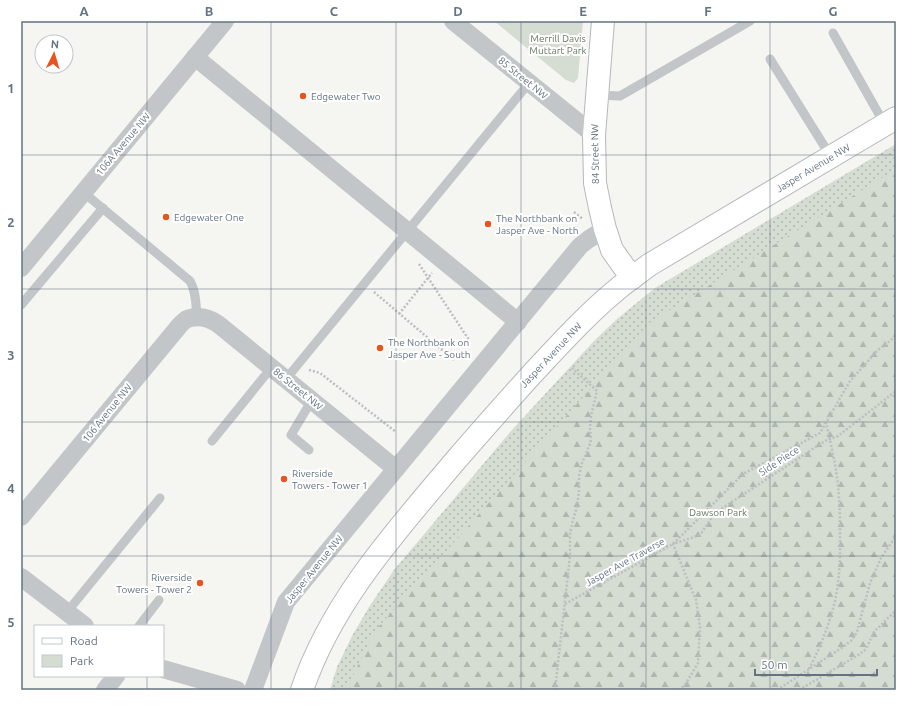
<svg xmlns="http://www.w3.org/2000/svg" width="917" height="711" viewBox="0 0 917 711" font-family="Ubuntu,sans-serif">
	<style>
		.grass { fill: url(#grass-dots) }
		.forest { fill: url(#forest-firs) }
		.park { fill: #d5dcd2 }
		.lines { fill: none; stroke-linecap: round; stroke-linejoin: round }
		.secondary-casing { stroke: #b4b9be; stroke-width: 24 }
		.path { stroke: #bcbec0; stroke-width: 2.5; stroke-dasharray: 2 2; stroke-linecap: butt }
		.lane { stroke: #c2c6c9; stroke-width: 9 }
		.street { stroke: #c2c6c9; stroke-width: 18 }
		.secondary { stroke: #fff; stroke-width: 22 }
		.grid { fill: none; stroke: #637382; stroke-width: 1; stroke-opacity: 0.55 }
		.poi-dot { fill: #e6541f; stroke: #fff; stroke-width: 1.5 }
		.labels { text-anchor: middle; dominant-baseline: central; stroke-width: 4; stroke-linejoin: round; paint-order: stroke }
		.park-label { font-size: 10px; fill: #667962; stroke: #fff }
		.street-label { font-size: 10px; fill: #637382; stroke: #fff }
		.poi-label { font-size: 10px; fill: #637382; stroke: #fff; text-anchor: start }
		.neatline { fill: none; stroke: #637382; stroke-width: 1.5 }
		.grid-label { font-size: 13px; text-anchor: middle; font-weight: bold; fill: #637382 }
	</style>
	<defs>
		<pattern id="grass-dots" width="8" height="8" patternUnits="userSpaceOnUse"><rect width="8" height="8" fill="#d5dcd2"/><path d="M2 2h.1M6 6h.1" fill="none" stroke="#b0b7b0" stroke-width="1.8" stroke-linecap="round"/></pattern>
		<pattern id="forest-firs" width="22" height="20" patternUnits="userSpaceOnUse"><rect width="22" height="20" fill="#d5dcd2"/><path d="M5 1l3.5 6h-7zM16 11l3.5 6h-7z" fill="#b0b7b0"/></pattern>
	</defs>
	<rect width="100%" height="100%" fill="#f5f5f1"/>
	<polygon class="grass" points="896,144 896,215 385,690 330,690 337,667 352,636 369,607 394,570 511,431 594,341 617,319 655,288"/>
	<polygon class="forest" points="896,169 896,690 346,690 374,632 649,323"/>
	<polygon class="park" points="494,21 583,21 578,78 574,83 566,80"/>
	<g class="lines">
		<defs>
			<g id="secondary">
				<polyline points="603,21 594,135 595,183 600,208 605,229 612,250 632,278"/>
				<path d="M302,690C332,601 397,530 456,460C481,431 506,403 532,374C560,344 588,313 620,287C630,279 640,272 649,265L896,118"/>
			</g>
		</defs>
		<use href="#secondary" class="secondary-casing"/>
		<g class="path">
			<polyline points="574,212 583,219"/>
			<polyline points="419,264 469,340"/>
			<polyline points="374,292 454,360"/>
			<polyline points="399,314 432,273"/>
			<polyline points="309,370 320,373 396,432"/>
			<polyline points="565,604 673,544 743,474 820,433 850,381 878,350 896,336"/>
			<path d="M809,669C820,648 829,625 835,601C839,582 840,563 840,544C840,525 840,505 838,486C836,465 831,444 826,423"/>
			<polyline points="555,690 570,556 570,534 573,520 577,507 579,491 579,476 582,463 590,444 591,439 590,429 591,416 597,391 572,368"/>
			<polyline points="679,690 685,685 698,663 700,627 696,600 673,544 700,535 715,513 825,441 838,436 896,391"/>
			<polyline points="777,690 843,647 852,640 857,632 870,583 881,558 896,536"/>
			<polyline points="799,690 860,654 866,649 874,632 896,610"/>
		</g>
		<g class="lane">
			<polyline points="833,33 885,125"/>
			<polyline points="770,59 831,157"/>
			<polyline points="597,95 620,96 750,21"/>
			<path d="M83,192L190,281C196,291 196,305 197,317"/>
			<polyline points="21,305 103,208"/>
			<polyline points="286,379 469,156 529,83"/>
			<polyline points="212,441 272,367"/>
			<polyline points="309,450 291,435 312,400"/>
			<polyline points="67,612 160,498"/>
			<polyline points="139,626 159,600"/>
		</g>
		<g class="street">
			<polyline points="453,21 594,135"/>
			<polyline points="195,57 518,322"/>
			<polyline points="21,268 225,21"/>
			<path d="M21,517L180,325C182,323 185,320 187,319C198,315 209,318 218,324L396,469"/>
			<polyline points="21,577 85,626"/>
			<polyline points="163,669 237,690"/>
			<polyline points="105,690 116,676"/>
			<polyline points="253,690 286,602 580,246 589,239 605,229"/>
		</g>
		<use href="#secondary" class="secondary"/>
	</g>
	<path class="grid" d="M147,21V626M271,21V690M396,21V690M521,21V690M646,21V690M770,21V690M21,155H896M21,289H896M21,422H896M21,556H896M147,676V690"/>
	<g class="poi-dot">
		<circle cx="303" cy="96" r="4"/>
		<circle cx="166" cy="217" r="4"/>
		<circle cx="488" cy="224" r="4"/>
		<circle cx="380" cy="348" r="4"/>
		<circle cx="284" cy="479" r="4"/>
		<circle cx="200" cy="583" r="4"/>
	</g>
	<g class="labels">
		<g class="park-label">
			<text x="558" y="38">Merrill Davis<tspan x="558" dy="12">Muttart Park</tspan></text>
			<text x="718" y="512">Dawson Park</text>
		</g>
		<g class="street-label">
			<text transform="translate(523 78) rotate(39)">85 Street NW</text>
			<text transform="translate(123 144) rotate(-50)">106A Avenue NW</text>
			<text transform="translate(595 154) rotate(-91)">84 Street NW</text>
			<text transform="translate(813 168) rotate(-31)">Jasper Avenue NW</text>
			<text transform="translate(551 355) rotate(-47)">Jasper Avenue NW</text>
			<text transform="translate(298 389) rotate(39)">86 Street NW</text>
			<text transform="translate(107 413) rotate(-51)">106 Avenue NW</text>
			<text transform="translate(779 461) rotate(-33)">Side Piece</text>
			<text transform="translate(625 562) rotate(-29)">Jasper Ave Traverse</text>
			<text transform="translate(314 569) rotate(-51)">Jasper Avenue NW</text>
		</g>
		<g class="poi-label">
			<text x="311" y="96">Edgewater Two</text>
			<text x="174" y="217">Edgewater One</text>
			<text x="496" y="218">The Northbank on<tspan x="496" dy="12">Jasper Ave - North</tspan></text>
			<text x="388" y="342">The Northbank on<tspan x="388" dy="12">Jasper Ave - South</tspan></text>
			<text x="292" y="473">Riverside<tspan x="292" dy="12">Towers - Tower 1</tspan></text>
			<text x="192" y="577" text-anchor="end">Riverside<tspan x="192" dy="12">Towers - Tower 2</tspan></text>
		</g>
	</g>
	<rect width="917" height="711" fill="none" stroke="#ffffff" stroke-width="44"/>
	<rect x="34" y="625" width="130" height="52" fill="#ffffff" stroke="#c1c7cd"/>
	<rect x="42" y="638" width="20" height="6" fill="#ffffff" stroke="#c1c7cd"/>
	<text x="70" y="645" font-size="12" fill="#637382">Road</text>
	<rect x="42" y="655" width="20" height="12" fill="#d5dcd2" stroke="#c1c7cd"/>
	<text x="70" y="665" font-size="12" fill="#637382">Park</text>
	<g transform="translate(54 54) rotate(5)"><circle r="19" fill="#ffffff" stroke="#c1c7cd"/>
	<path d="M0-3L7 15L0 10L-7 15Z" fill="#e6541f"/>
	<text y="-6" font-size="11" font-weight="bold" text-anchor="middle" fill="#637382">N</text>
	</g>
	<path d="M755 669v6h122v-6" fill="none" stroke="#637382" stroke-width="2"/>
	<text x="761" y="669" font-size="12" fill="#637382" stroke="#ffffff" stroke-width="3" paint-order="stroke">50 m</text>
	<rect x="22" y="22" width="873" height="667" class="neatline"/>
	<g class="grid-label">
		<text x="84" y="16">A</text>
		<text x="209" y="16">B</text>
		<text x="334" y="16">C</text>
		<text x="458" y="16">D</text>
		<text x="583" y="16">E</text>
		<text x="708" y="16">F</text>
		<text x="833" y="16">G</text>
		<text x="11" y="93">1</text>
		<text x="11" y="227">2</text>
		<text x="11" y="360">3</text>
		<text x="11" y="493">4</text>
		<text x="11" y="627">5</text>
	</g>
</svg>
